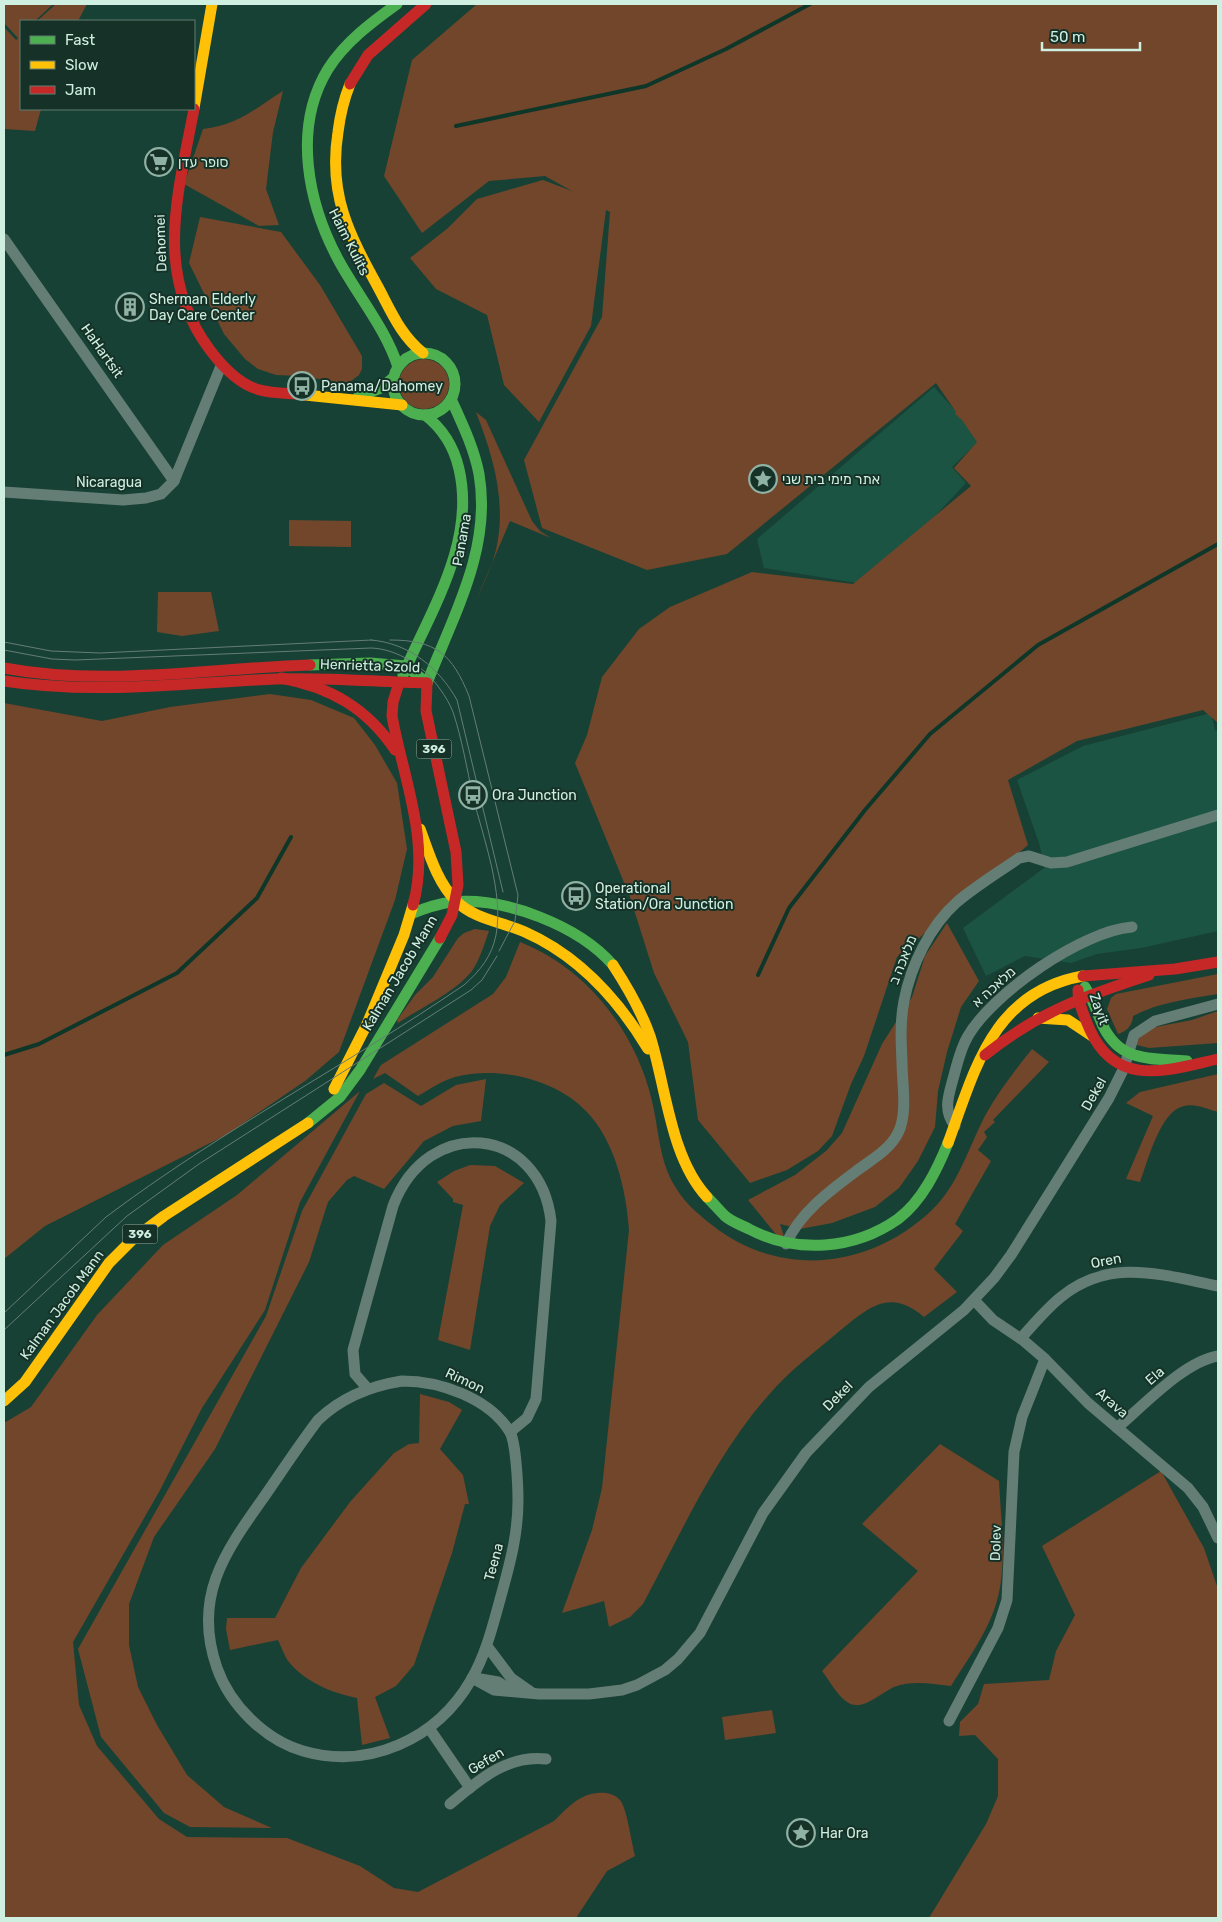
<svg xmlns="http://www.w3.org/2000/svg" width="1222" height="1922" viewBox="0 0 1222 1922" font-family="Rubik,'Noto Sans Hebrew',sans-serif">
	<style>
		.built { fill: #1b5442 }
		.green { fill: #71462a }
		.lines { fill: none; stroke-linecap: round; stroke-linejoin: round }
		.stream { stroke: #0e3629; stroke-width: 4 }
		.street { stroke: #657e75; stroke-width: 11 }
		.fast { stroke: #4caf50; stroke-width: 11 }
		.slow { stroke: #ffc107; stroke-width: 11 }
		.jam { stroke: #c62828; stroke-width: 11 }
		.tram { stroke: #647d75; stroke-width: 1 }
		.labels { text-anchor: middle; dominant-baseline: central; stroke-width: 4; stroke-linejoin: round; paint-order: stroke }
		.shield { fill: #163127; stroke: #98b6a9; stroke-width: 1 }
		.shield-label { font-size: 12px; font-weight: bold; fill: #cfefe1 }
		.poi-label { font-size: 14px; fill: #cfefe1; stroke: #163127; text-anchor: start }
		.street-label { font-size: 14px; fill: #cfefe1; stroke: #163127 }
	</style>
	<rect width="100%" height="100%" fill="#184135"/>
	<g class="built">
		<polygon points="934,387 981,439 952,467 966,483 884,571 857,583 764,568 757,539"/>
		<polygon points="1211,713 1215,730 1218,731 1218,931 1141,948 1097,954 1071,963 1025,956 986,976 963,928 1044,868 1040,846 1017,780 1083,746"/>
	</g>
	<g class="green">
		<polygon points="4,4 53,4 35,21 21,21 21,109 41,109 35,131 4,129 4,27 16,40 18,38 4,23"/>
		<polygon points="56,4 87,4 78,21 37,21"/>
		<polygon points="477,4 1218,4 1218,723 1203,710 1077,741 1008,780 1028,845 897,957 864,1056 851,1084 832,1136 818,1151 787,1170 750,1183 698,1120 688,1042 654,973 630,897 575,763 587,735 602,677 639,629 670,607 752,572 853,584 971,486 954,468 977,442 962,420 955,414 956,412 936,383 727,554 647,570 542,528 524,460 602,317 610,212 606,210 591,326 539,422 504,385 487,315 436,289 410,258 448,228 477,199 543,180 572,191 545,176 489,181 422,233 384,176 412,60"/>
		<path d="M283,91L273,132L266,189L279,225L259,226L184,184L203,129C239,125 254,109 283,91Z"/>
		<polygon points="200,217 281,232 320,285 362,356 362,369 359,375 351,381 342,383 302,376 276,375 258,369 245,359 224,334 189,263"/>
		<circle cx="424" cy="384" r="25"/>
		<path d="M476,412L486,420L532,521L540,531L551,538L510,521L472,610C480,591 491,570 496,550C507,502 493,456 476,412Z"/>
		<polygon points="289,520 351,521 351,547 289,546"/>
		<polygon points="158,592 211,592 219,631 182,636 157,632"/>
		<polygon points="270,694 311,700 354,718 375,745 397,783 407,849 395,900 339,1052 305,1081 226,1135 45,1226 4,1259 4,703 102,721 170,707"/>
		<polygon points="947,923 979,981 961,1007 947,1052 938,1091 935,1127 918,1161 899,1188 875,1207 832,1223 800,1229 780,1224 788,1249 748,1200 795,1175 826,1151 842,1133 882,1044 912,997 925,956"/>
		<path d="M475,929L489,931C484,945 480,959 472,971C454,993 422,1007 398,1023L397,1020L415,995L433,977L458,938L464,933Z"/>
		<path d="M520,942C587,968 636,1032 652,1101C659,1130 659,1162 676,1188C685,1203 699,1215 712,1225C780,1279 870,1269 932,1210C959,1184 969,1146 986,1114C999,1091 1016,1069 1032,1049L1049,1062L993,1120L995,1122L984,1132L987,1137L978,1150L991,1161L955,1224L963,1231L934,1269L957,1292L924,1317C888,1286 866,1310 836,1334C822,1346 806,1358 792,1371C725,1433 686,1524 643,1604L630,1617L609,1627L604,1601L562,1613L592,1530L602,1488L629,1230C626,1189 615,1141 586,1111C555,1078 497,1066 455,1077C441,1081 430,1089 418,1096L385,1073L373,1079L381,1065L493,994L506,977Z"/>
		<path d="M1218,974V994C1188,999 1160,1002 1133,1016C1133,1025 1126,1032 1118,1034L1107,1009L1111,998L1116,994Z"/>
		<polygon points="1218,1011 1218,1043 1149,1048 1133,1044 1150,1028 1192,1020"/>
		<path d="M1218,1074V1112C1207,1109 1195,1103 1184,1106C1160,1111 1148,1161 1140,1182L1126,1179L1153,1116L1126,1103L1140,1092Z"/>
		<polygon points="486,1079 481,1121 453,1126 424,1141 384,1189 354,1176 347,1180 328,1202 309,1262 215,1449 154,1537 129,1604 129,1645 138,1687 157,1725 187,1775 224,1807 272,1828 190,1827 164,1813 101,1737 78,1649 266,1316 302,1211 366,1094 384,1083 421,1106 456,1085"/>
		<path d="M360,1091L300,1202L265,1310L202,1408L159,1492L73,1642L79,1705L97,1746L159,1819L187,1837L287,1838L360,1866L394,1888L418,1892L554,1821C568,1807 583,1790 606,1793C612,1794 618,1796 622,1803C628,1816 631,1840 635,1856L607,1871L576,1918H4V1423L31,1407L97,1315L163,1245L237,1195Z"/>
		<polygon points="470,1165 495,1166 524,1183 500,1205 490,1226 470,1350 438,1340 463,1205 453,1202 453,1199 437,1182 454,1171"/>
		<path d="M420,1394L449,1402L462,1410L440,1449L463,1475L469,1504H465L452,1553L414,1665L396,1686L375,1697L390,1738L362,1745L357,1698C332,1693 305,1682 288,1661C284,1655 281,1646 278,1640L230,1650L226,1629L227,1618H275L301,1568L350,1502L394,1453L409,1444L419,1443Z"/>
		<path d="M940,1444L999,1481C1001,1526 1010,1577 990,1620C980,1643 964,1665 951,1686C930,1684 914,1680 894,1687C883,1692 868,1706 856,1705C842,1705 830,1681 822,1671L918,1571L862,1524Z"/>
		<polygon points="1161,1471 1204,1548 1218,1589 1218,1918 929,1918 986,1824 998,1796 998,1759 975,1735 959,1736 960,1722 978,1704 984,1684 1049,1680 1056,1651 1075,1615 1042,1546"/>
		<polygon points="772,1710 776,1733 725,1740 722,1717"/>
	</g>
	<g class="lines">
		<g class="stream">
			<polyline points="456,126 646,86 726,49 810,4"/>
			<polyline points="758,975 789,908 865,810 930,734 1038,645 1218,544"/>
			<polyline points="4,1055 39,1044 177,973 257,898 291,837"/>
		</g>
		<g class="street">
			<polyline points="4,239 174,481"/>
			<polyline points="4,492 123,500 146,498 161,494 174,481 221,366"/>
			<path d="M955,1126C943,1110 948,1097 953,1079C957,1065 960,1049 968,1036C993,993 1082,931 1132,927"/>
			<path d="M786,1244C800,1212 832,1189 859,1169C873,1159 890,1149 898,1133C908,1114 902,1083 902,1062C901,1042 900,1021 904,1001C911,965 930,926 957,902C976,886 999,872 1019,858L1029,856L1051,863L1067,862L1218,815"/>
			<polyline points="974,1300 993,1320 1024,1341 1045,1359 1088,1403 1188,1488 1203,1507 1218,1538"/>
			<path d="M1021,1338C1034,1324 1046,1309 1061,1297C1110,1257 1162,1275 1218,1286"/>
			<path d="M402,1381C440,1381 489,1398 510,1432C516,1443 518,1486 518,1500C518,1535 510,1563 501,1596C493,1625 486,1654 471,1680C437,1739 369,1770 303,1751C265,1740 230,1705 217,1668C192,1597 225,1552 264,1497C282,1471 299,1445 318,1420C342,1397 370,1386 402,1381Z"/>
			<path d="M368,1389L355,1374L353,1350L393,1206C428,1114 540,1125 551,1221L536,1399L527,1418L510,1432"/>
			<path d="M1117,1428C1144,1405 1185,1361 1218,1356"/>
			<polyline points="487,1646 511,1678 531,1692"/>
			<polyline points="472,1678 494,1690 539,1694 589,1694 622,1690 637,1685 665,1670 678,1659 700,1633 763,1513 806,1453 869,1387 964,1310 994,1278 1011,1255 1109,1098 1124,1068 1134,1035 1155,1021 1218,1004"/>
			<polyline points="475,1678 498,1682 511,1690"/>
			<polyline points="949,1721 998,1628 1007,1600 1014,1452 1022,1417 1045,1359"/>
			<polyline points="429,1728 470,1788"/>
			<path d="M450,1804C479,1780 506,1755 546,1759"/>
		</g>
		<g class="fast">
			<path d="M397,4C372,22 345,42 328,69C292,128 308,204 339,261C358,296 386,329 398,367"/>
			<circle cx="424" cy="384" r="31"/>
			<polyline points="358,397 381,388 393,378"/>
			<polyline points="310,665 370,663 406,666 427,683"/>
			<path d="M403,675C431,610 476,542 459,469C454,447 443,429 425,415"/>
			<path d="M427,683C453,616 492,549 479,474C474,448 462,423 451,399"/>
			<path d="M413,913C426,908 439,903 453,902C505,897 579,926 613,965"/>
			<path d="M1085,987C1093,999 1097,1013 1103,1026C1121,1063 1151,1058 1187,1061"/>
			<polyline points="308,1123 340,1097 360,1070 440,938"/>
			<path d="M707,1197C713,1203 719,1210 725,1216C732,1222 741,1225 749,1229C796,1254 854,1250 898,1219C922,1201 937,1170 948,1143"/>
		</g>
		<g class="slow">
			<path d="M350,84C344,99 340,116 338,132C328,195 349,234 378,287C391,311 401,336 423,353"/>
			<polyline points="194,108 212,4"/>
			<polyline points="305,395 402,405"/>
			<path d="M420,829C429,853 437,882 456,901C474,919 502,922 525,932C579,956 618,999 648,1049"/>
			<path d="M613,965C628,988 641,1010 650,1036C666,1086 670,1157 707,1197"/>
			<polyline points="1038,1018 1068,1020 1092,1036"/>
			<polyline points="334,1089 367,1024 404,935 413,905"/>
			<path d="M948,1143C975,1070 992,992 1083,976"/>
			<polyline points="4,1401 25,1382 109,1263 132,1240 164,1216 308,1123"/>
		</g>
		<g class="jam">
			<polyline points="350,84 368,55 426,4"/>
			<path d="M194,109C178,194 153,274 210,350C222,366 240,385 260,390C274,394 291,393 305,395"/>
			<path d="M4,668C105,687 209,668 310,665"/>
			<path d="M281,678C330,687 367,708 395,750"/>
			<path d="M4,681C95,695 184,683 276,679C326,677 377,682 427,683"/>
			<path d="M399,683L393,702L392,716C403,778 431,841 413,905"/>
			<polyline points="427,683 426,711 456,852 458,885 452,915 440,938"/>
			<polyline points="1083,976 1175,969 1218,962"/>
			<path d="M1078,990C1078,1004 1085,1018 1090,1030C1117,1089 1168,1070 1218,1059"/>
			<path d="M985,1055C1038,1012 1085,996 1149,975"/>
		</g>
		<g class="tram">
			<path d="M371,640C409,643 439,668 457,700L503,892"/>
			<path d="M390,640C436,640 452,654 469,696L518,895L515,921L499,951"/>
			<polyline points="4,642 51,651 100,653 372,640"/>
			<path d="M4,650L52,659L75,660L371,648C398,649 425,667 440,689C445,696 450,704 453,712C462,739 467,769 473,797C483,837 504,893 496,935C492,956 480,971 464,985C347,1065 220,1131 106,1217L4,1313"/>
			<polyline points="4,1330 127,1216 199,1164 471,990 482,980 497,956"/>
		</g>
	</g>
	<defs>
		<symbol id="supermarket-ring" viewBox="-11 -11 22 22"><circle r="9.5" fill="#163127" stroke="#8fb2a5" stroke-width="1.5"/><path d="M-6-5.5h2.5l.6 2H6L4.5 2H-2.5L-4.4-4H-6ZM-1.5 3.2a1.3 1.3 0 1 0 .1 0ZM3 3.2a1.3 1.3 0 1 0 .1 0Z" fill="#8fb2a5"/></symbol>
		<symbol id="building-ring" viewBox="-11 -11 22 22"><circle r="9.5" fill="#163127" stroke="#8fb2a5" stroke-width="1.5"/><path d="M-4-6H4V6H1V3H-1V6H-4ZM-2.5-4.3h1.7v1.8h-1.7ZM.8-4.3h1.7v1.8H.8ZM-2.5-1h1.7V.8h-1.7ZM.8-1h1.7V.8H.8Z" fill="#8fb2a5"/></symbol>
		<symbol id="bus-ring" viewBox="-11 -11 22 22"><circle r="9.5" fill="#163127" stroke="#8fb2a5" stroke-width="1.5"/><path d="M-5-6H5V4H4V6H2V4H-2V6H-4V4H-5ZM-3.5-4V0h7V-4ZM-3.5 1.2v1.5H-2V1.2ZM2 1.2v1.5H3.5V1.2Z" fill="#8fb2a5"/></symbol>
		<symbol id="sight-ring" viewBox="-11 -11 22 22"><circle r="9.5" fill="#163127" stroke="#8fb2a5" stroke-width="1.5"/><path d="M0-6L1.8-2.2L6-1.7L2.9 1.2L3.7 5.4L0 3.3L-3.7 5.4L-2.9 1.2L-6-1.7L-1.8-2.2Z" fill="#8fb2a5"/></symbol>
	</defs>
	<g fill-rule="evenodd">
		<use href="#supermarket-ring" x="143" y="146" width="32" height="32"/>
		<use href="#building-ring" x="114" y="291" width="32" height="32"/>
		<use href="#bus-ring" x="286" y="370" width="32" height="32"/>
		<use href="#sight-ring" x="747" y="463" width="32" height="32"/>
		<use href="#bus-ring" x="457" y="779" width="32" height="32"/>
		<use href="#bus-ring" x="560" y="880" width="32" height="32"/>
		<use href="#sight-ring" x="785" y="1817" width="32" height="32"/>
	</g>
	<g class="labels">
		<g class="shield">
			<rect x="416.5" y="739.5" width="35" height="19" rx="4"/>
			<rect x="122.5" y="1224.5" width="35" height="19" rx="4"/>
		</g>
		<g class="shield-label">
			<text x="434" y="749">396</text>
			<text x="140" y="1234">396</text>
		</g>
		<g class="poi-label">
			<text x="178" y="162">סופר עדן</text>
			<text x="149" y="299">Sherman Elderly<tspan x="149" dy="16">Day Care Center</tspan></text>
			<text x="321" y="386">Panama/Dahomey</text>
			<text x="782" y="479">אתר מימי בית שני</text>
			<text x="492" y="795">Ora Junction</text>
			<text x="595" y="888">Operational<tspan x="595" dy="16">Station/Ora Junction</tspan></text>
			<text x="820" y="1833">Har Ora</text>
		</g>
		<g class="street-label">
			<text transform="translate(349 242) rotate(63)">Haim Kulits</text>
			<text transform="translate(161 243) rotate(-92)">Dehomei</text>
			<text transform="translate(102 351) rotate(55)">HaHartsit</text>
			<text x="109" y="482">Nicaragua</text>
			<text transform="translate(462 540) rotate(-80)">Panama</text>
			<text transform="translate(370 666) rotate(2)">Henrietta Szold</text>
			<text transform="translate(903 960) rotate(-68)">מלאכה ב</text>
			<text transform="translate(400 973) rotate(-59)">Kalman Jacob Mann</text>
			<text transform="translate(994 987) rotate(-42)">מלאכה א</text>
			<text transform="translate(1099 1009) rotate(70)">Zayit</text>
			<text transform="translate(1094 1094) rotate(-60)">Dekel</text>
			<text transform="translate(1106 1261) rotate(-11)">Oren</text>
			<text transform="translate(62 1305) rotate(-54)">Kalman Jacob Mann</text>
			<text transform="translate(1155 1376) rotate(-41)">Ela</text>
			<text transform="translate(465 1381) rotate(25)">Rimon</text>
			<text transform="translate(838 1396) rotate(-45)">Dekel</text>
			<text transform="translate(1112 1403) rotate(41)">Arava</text>
			<text transform="translate(996 1543) rotate(-88)">Dolev</text>
			<text transform="translate(494 1562) rotate(-75)">Teena</text>
			<text transform="translate(486 1761) rotate(-31)">Gefen</text>
		</g>
	</g>
	<rect width="1222" height="1922" fill="none" stroke="#cfefe1" stroke-width="10"/>
	<rect x="20" y="20" width="175" height="90" fill="#163127" stroke="#607d71"/>
	<rect x="30" y="36" width="25" height="8" fill="#4caf50" stroke="#607d71"/>
	<text x="65" y="45" font-size="15" fill="#cfefe1">Fast</text>
	<rect x="30" y="61" width="25" height="8" fill="#ffc107" stroke="#607d71"/>
	<text x="65" y="70" font-size="15" fill="#cfefe1">Slow</text>
	<rect x="30" y="86" width="25" height="8" fill="#c62828" stroke="#607d71"/>
	<text x="65" y="95" font-size="15" fill="#cfefe1">Jam</text>
	<path d="M1042 42v8h98v-8" fill="none" stroke="#cfefe1" stroke-width="2.5"/>
	<text x="1050" y="42" font-size="15" fill="#cfefe1" stroke="#163127" stroke-width="4" paint-order="stroke">50 m</text>
</svg>
